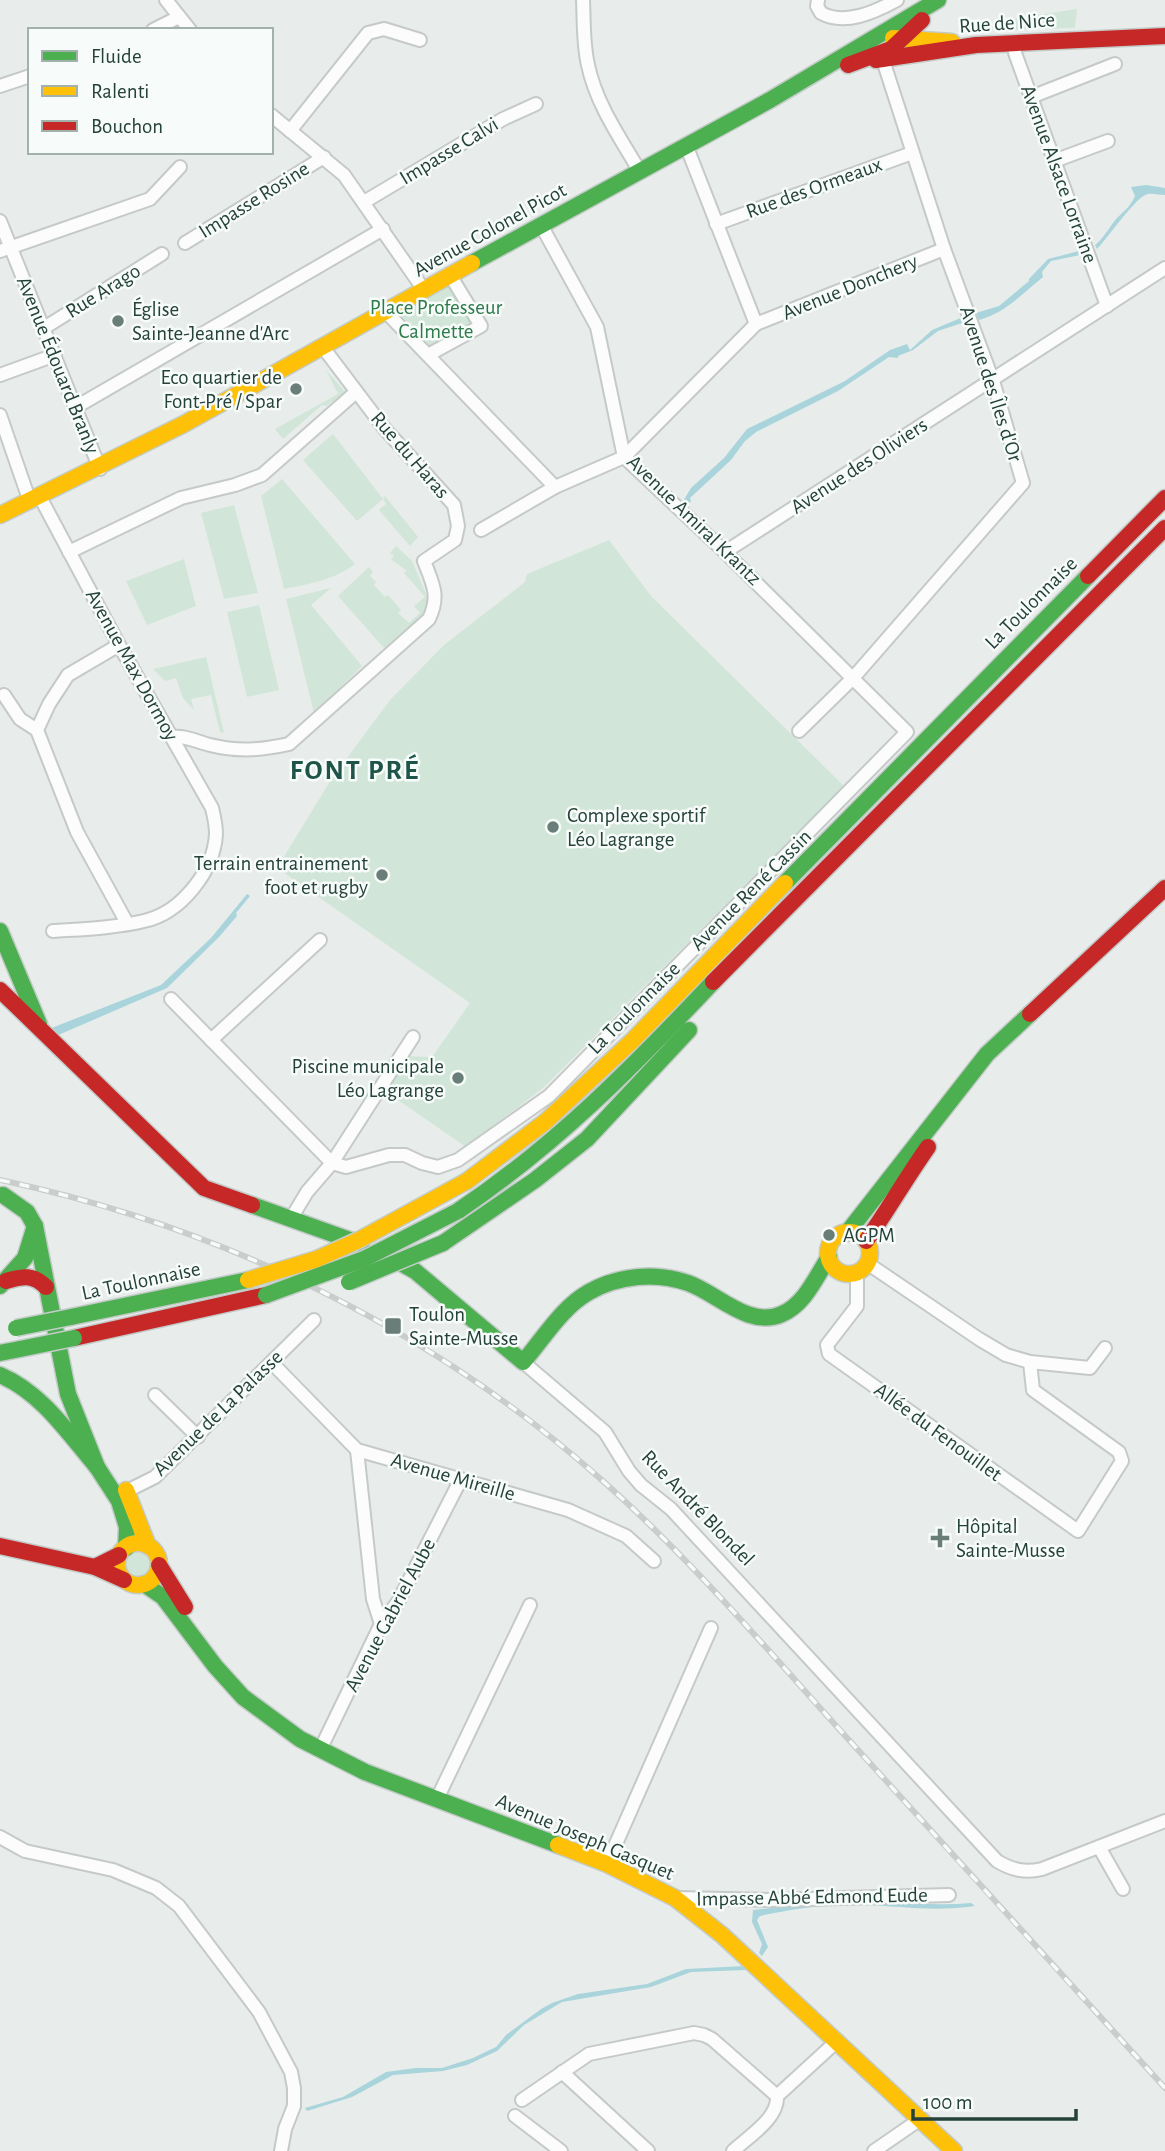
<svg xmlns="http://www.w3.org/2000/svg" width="1165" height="2151" viewBox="0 0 1165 2151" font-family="'Alegreya Sans',sans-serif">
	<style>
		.green { fill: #d1e6d8 }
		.water { fill: #a9d4db }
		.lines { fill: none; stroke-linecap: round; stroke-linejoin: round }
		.street-casing { stroke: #c5cac8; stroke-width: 16 }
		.fast-casing { stroke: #c3cbc8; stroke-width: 19 }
		.slow-casing { stroke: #c3cbc8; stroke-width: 19 }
		.jam-casing { stroke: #c3cbc8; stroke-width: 19 }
		.street { stroke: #fcfcfc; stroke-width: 12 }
		.fast { stroke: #4caf50; stroke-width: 16 }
		.slow { stroke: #ffc107; stroke-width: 16 }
		.jam { stroke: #c62828; stroke-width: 16 }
		.rail-casing { stroke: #c9cdcc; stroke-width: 6 }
		.rail { stroke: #f7fbf9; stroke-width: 3.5; stroke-dasharray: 10; stroke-linecap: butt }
		.fast-bridge-casing { stroke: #c3ccc9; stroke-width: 19; stroke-linecap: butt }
		.slow-bridge-casing { stroke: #c3ccc9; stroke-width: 19; stroke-linecap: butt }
		.fast-bridge { stroke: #4caf50; stroke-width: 16 }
		.slow-bridge { stroke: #ffc107; stroke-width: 16 }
		.poi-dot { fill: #697e78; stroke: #f7fbf9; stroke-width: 2.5 }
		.labels { text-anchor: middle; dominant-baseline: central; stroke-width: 5; stroke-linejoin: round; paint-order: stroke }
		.street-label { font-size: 21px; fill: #24423a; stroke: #f7fbf9 }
		.park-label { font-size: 21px; fill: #2d7a4b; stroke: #f7fbf9 }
		.poi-label { font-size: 21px; fill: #24423a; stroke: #f7fbf9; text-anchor: start }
		.district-label { font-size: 28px; font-weight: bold; letter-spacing: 2px; fill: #1f5548; stroke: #f7fbf9 }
	</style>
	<rect width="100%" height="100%" fill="#e8edeb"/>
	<g class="green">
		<polygon points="1077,9 1075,28 1001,30 1000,21"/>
		<polygon points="450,281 478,326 428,353 393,313"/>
		<polygon points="326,370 347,394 343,400 339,397 326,406 322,405 283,439 275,429 338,394"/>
		<polygon points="333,434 383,499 385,496 418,537 410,546 379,510 386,504 383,499 357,521 303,460"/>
		<path d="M282,479L355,564C334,580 309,584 284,589L261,496Z"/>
		<polygon points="234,505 258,593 224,599 201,513"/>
		<polygon points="609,540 651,596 844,786 543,1088 466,1147 382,1089 404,1056 432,1057 470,1003 277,868 332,778 390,700 444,645 525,582 527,574"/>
		<polygon points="396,546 412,561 432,608 384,648 338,596 369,567 373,572 370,576 376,582 374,585 385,597 388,595 401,610 398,613 409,623 420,613 414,606 425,597 404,573 407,571 391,559 394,556 390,553"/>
		<polygon points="184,559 196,606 147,625 126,581"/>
		<polygon points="331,588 311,605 362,666 314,713 286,599"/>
		<polygon points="259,605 279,690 247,697 227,612"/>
		<polygon points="206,657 224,733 220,732 211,695 191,699 194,710 183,698 176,678 165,681 153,669"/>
		<circle cx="139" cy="1564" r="20"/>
	</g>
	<g class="water">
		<path d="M1146,185L1165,188V195C1160,195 1153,193 1148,194C1137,195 1107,239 1097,249L1095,245C1105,237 1109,227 1117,218C1125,210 1130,207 1135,196L1131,187Z"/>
		<path d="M1083,250L1085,254L1051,261L1042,272L1043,277C1022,294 1005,313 979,320L976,313L999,306L1029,281V279L1048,259Z"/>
		<polygon points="963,317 965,322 938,331 913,350 898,356 898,358 889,357 838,391 756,432 745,441 731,460 690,498 691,501 686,507 682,503 691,488 724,458 747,429 845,381 890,350 907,344 910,350 932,330"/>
		<polygon points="247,894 250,896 236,913 237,916 219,937 167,988 56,1036 49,1029 161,985 211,938"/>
		<path d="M843,1900C886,1900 928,1907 971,1903L975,1906C934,1912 902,1906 862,1905C828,1904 792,1909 760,1916L757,1920L768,1947L762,1956L759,1953L762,1944L752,1922L753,1910Z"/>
		<polygon points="744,1966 747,1970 691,1972 651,1987 562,2002 524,2025 497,2051 467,2065 443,2071 393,2075 352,2097 307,2111 305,2108 343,2097 386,2072 416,2068 442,2068 473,2058 496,2047 506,2035 541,2009 552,2003 578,1994 647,1984 686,1969"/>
	</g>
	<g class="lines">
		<defs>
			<g id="street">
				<polyline points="166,0 190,30"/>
				<path d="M583,0C584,21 583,44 588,65C596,104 621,139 640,172"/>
				<path d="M818,0L817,6L821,13C845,26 875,12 897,0"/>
				<polyline points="153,30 179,17"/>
				<polyline points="1014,42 1015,53 1107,306"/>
				<polyline points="0,86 30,76"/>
				<polyline points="1031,97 1115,64"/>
				<polyline points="271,115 344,175 424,290"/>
				<polyline points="290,131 368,33 384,29 420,40"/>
				<polyline points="686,145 756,324"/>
				<polyline points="1054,161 1108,141"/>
				<polyline points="364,202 503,119 536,104"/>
				<polyline points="0,221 100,469"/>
				<polyline points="716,224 912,153"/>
				<polyline points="185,243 324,157"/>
				<polyline points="0,251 150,199 180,167"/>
				<polyline points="386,312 555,487"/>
				<polyline points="44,328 162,254"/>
				<polyline points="428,355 481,326 450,275"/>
				<polyline points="0,375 55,355"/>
				<polyline points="76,407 383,229"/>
				<polyline points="0,415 30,502"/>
				<path d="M40,497L119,645L212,808C214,816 216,826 216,834C214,871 181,913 144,921C115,928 83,929 53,931"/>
				<polyline points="481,530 555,487 624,457 756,324 944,249"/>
				<polyline points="69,552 181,498 235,485 262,475 356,392"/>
				<polyline points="725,552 1165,268"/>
				<polyline points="119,645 68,675 49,704 37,730 77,832 127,923"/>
				<polyline points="4,695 20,719 37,730"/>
				<polyline points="799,731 853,678 1023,483 993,381 944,249 881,54"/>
				<path d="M172,737C184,735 198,742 210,745C238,752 262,750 289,744L429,619C440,596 433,584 424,561L455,540L458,526L454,505L384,428L322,346"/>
				<polyline points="171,999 332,1163 346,1167 389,1155 405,1155 422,1163 438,1167 458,1160 549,1096 907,732 725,552 624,457 597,327 541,225"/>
				<polyline points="211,1040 320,940"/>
				<polyline points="292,1217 307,1192 332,1163 413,1037"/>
				<polyline points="867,1263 979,1339 1006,1355 1030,1362 1090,1368 1105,1348"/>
				<polyline points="857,1273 857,1306 827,1345 829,1354 1078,1531 1122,1461 1119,1452 1033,1390 1030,1362"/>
				<path d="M523,1362L605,1432L629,1471L641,1485L671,1509L997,1861C1012,1870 1025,1873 1042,1869L1165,1821"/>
				<polyline points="272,1363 357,1450 568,1510 626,1536 654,1561"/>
				<polyline points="155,1395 198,1437"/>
				<polyline points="357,1450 373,1599 381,1624"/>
				<polyline points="124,1496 133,1488 155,1477 314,1320"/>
				<polyline points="320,1750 381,1624 398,1602 461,1479"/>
				<polyline points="437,1799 530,1605"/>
				<polyline points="0,1837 25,1851 113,1870 156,1888 179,1906 259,2012 291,2072 294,2088 294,2106 285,2129 281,2151"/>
				<polyline points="1099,1847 1123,1889"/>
				<polyline points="607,1864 711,1628"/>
				<polyline points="676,1898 772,1900 949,1895"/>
				<polyline points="562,2072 648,2151"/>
				<polyline points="777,2096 836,2042"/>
				<polyline points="522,2100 589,2054 694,2033 704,2035 712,2039 777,2096"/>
				<polyline points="515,2116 561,2151"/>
				<path d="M733,2151C748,2137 779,2118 777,2096"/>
				<polyline points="874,2151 919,2120"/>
			</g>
			<g id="fast">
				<polyline points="472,263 770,100 938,0"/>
				<polyline points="785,883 1088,576"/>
				<polyline points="0,931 39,1024"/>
				<polyline points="3,1195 27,1212 35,1226 68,1394 97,1467 119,1501 127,1527 126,1548"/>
				<polyline points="252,1205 361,1244"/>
				<path d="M458,1211C555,1146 633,1067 713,982"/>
				<polyline points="847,1233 987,1054 1030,1014"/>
				<polyline points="443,1243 535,1180 587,1139 689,1030"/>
				<path d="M390,1257L415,1271L523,1362C544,1338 561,1308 589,1292C619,1275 656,1272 688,1283C717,1293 749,1329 782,1314C805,1304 816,1277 829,1257"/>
				<polyline points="0,1286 25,1258 35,1226"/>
				<polyline points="71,1317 248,1280"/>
				<polyline points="0,1353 20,1349"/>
				<path d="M0,1375C42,1393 68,1433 97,1467"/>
				<polyline points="144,1584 163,1597 215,1666 243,1697 300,1739 365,1772 558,1845"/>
			</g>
			<g id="slow">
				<polyline points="893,38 952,42"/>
				<polyline points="0,515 184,424 472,263"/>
				<polyline points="467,1181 545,1122 632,1041 785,883"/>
				<circle cx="849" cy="1253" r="21"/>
				<polyline points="126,1490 148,1546"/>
				<circle cx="138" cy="1564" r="21"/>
				<polyline points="558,1845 607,1864 675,1898 722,1935 954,2151"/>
			</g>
			<g id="jam">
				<polyline points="876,60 976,45 1165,36"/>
				<polyline points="848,65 891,49 922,20"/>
				<polyline points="1088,576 1165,498"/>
				<polyline points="713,982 1165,528"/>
				<polyline points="0,990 204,1188 252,1205"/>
				<polyline points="1030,1014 1165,888"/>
				<path d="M866,1241C888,1210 906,1178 928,1147"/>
				<path d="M6,1281C23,1276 33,1274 46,1287"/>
				<polyline points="74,1338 266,1295"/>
				<polyline points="0,1546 95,1567 124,1580"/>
				<polyline points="159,1565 185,1607"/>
				<polyline points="95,1567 119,1555"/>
			</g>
		</defs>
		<use href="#street" class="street-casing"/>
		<use href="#fast" class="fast-casing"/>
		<use href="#slow" class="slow-casing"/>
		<use href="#jam" class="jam-casing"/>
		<use href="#street" class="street"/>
		<use href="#fast" class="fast"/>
		<use href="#slow" class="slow"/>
		<use href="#jam" class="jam"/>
		<defs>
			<path id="rail" d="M0,1180C223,1227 434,1330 604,1482C696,1564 776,1660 859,1751C961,1864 1063,1976 1165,2088"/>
		</defs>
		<use href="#rail" class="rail-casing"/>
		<use href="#rail" class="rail"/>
		<defs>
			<g id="fast-bridge">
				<polyline points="349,1282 443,1243"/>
				<polyline points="266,1295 364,1259 458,1211"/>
				<polyline points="16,1328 71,1317"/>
				<polyline points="20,1349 74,1338"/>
			</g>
			<polyline id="slow-bridge" points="248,1280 317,1259 359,1240 467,1181"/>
		</defs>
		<use href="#fast-bridge" class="fast-bridge-casing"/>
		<use href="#slow-bridge" class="slow-bridge-casing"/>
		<use href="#fast-bridge" class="fast-bridge"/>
		<use href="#slow-bridge" class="slow-bridge"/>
	</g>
	<g class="poi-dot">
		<circle cx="118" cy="321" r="7"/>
		<circle cx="296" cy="389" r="7"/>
		<circle cx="553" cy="827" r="7"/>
		<circle cx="382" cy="875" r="7"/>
		<circle cx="458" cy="1078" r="7"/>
		<circle cx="829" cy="1235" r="7"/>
		<rect x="384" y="1317" width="18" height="18" rx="3.5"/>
		<path d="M936.5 1527.5h7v7h7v7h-7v7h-7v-7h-7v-7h7z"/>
	</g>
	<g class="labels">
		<g class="street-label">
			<text transform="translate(1007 23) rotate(-4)">Rue de Nice</text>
			<text transform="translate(449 151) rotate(-31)">Impasse Calvi</text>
			<text transform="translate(1059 174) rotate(70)">Avenue Alsace Lorraine</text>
			<text transform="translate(814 188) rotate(-20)">Rue des Ormeaux</text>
			<text transform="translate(254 200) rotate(-32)">Impasse Rosine</text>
			<text transform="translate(490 230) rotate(-29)">Avenue Colonel Picot</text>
			<text transform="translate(850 287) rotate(-22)">Avenue Donchery</text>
			<text transform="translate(103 291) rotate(-32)">Rue Arago</text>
			<text transform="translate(58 365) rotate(68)">Avenue Édouard Branly</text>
			<text transform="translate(991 384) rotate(72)">Avenue des Îles d'Or</text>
			<text transform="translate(410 455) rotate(49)">Rue du Haras</text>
			<text transform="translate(859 466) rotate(-33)">Avenue des Oliviers</text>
			<text transform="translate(694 520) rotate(44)">Avenue Amiral Krantz</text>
			<text transform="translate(1031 603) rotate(-45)">La Toulonnaise</text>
			<text transform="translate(132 665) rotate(61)">Avenue Max Dormoy</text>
			<text transform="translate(751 890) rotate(-45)">Avenue René Cassin</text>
			<text transform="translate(634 1008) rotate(-45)">La Toulonnaise</text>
			<text transform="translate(141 1281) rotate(-12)">La Toulonnaise</text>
			<text transform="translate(218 1413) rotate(-44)">Avenue de La Palasse</text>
			<text transform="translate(938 1432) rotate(36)">Allée du Fenouillet</text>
			<text transform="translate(453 1477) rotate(16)">Avenue Mireille</text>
			<text transform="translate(698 1508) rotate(46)">Rue André Blondel</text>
			<text transform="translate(390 1615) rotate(-62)">Avenue Gabriel Aube</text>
			<text transform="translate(585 1837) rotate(23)">Avenue Joseph Gasquet</text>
			<text transform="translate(812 1897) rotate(-1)">Impasse Abbé Edmond Eude</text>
		</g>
		<g class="park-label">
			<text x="436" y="307">Place Professeur<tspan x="436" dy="24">Calmette</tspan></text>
		</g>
		<g class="poi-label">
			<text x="132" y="309">Église<tspan x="132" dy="24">Sainte-Jeanne d'Arc</tspan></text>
			<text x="282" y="377" text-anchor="end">Eco quartier de<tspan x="282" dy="24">Font-Pré / Spar</tspan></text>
			<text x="567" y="815">Complexe sportif<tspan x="567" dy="24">Léo Lagrange</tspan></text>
			<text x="368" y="863" text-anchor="end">Terrain entrainement<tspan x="368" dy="24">foot et rugby</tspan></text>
			<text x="444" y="1066" text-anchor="end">Piscine municipale<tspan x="444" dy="24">Léo Lagrange</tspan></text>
			<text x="843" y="1235">AGPM</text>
			<text x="409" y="1314">Toulon<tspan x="409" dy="24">Sainte-Musse</tspan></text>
			<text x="956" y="1526">Hôpital<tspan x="956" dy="24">Sainte-Musse</tspan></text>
		</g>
		<g class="district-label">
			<text x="355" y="771">FONT PRÉ</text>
		</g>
	</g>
	<rect x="28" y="28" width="245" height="126" fill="#f7fbf9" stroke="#a3b1ad" stroke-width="2"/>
	<rect x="42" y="51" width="35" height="10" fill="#4caf50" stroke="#a3b1ad" stroke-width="2"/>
	<text x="91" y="63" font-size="21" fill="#24423a">Fluide</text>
	<rect x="42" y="86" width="35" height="10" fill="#ffc107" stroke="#a3b1ad" stroke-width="2"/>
	<text x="91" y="98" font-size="21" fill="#24423a">Ralenti</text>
	<rect x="42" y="121" width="35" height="10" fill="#c62828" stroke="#a3b1ad" stroke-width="2"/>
	<text x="91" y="133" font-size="21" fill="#24423a">Bouchon</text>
	<path d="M913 2109v10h163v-10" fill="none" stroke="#24423a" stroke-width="3.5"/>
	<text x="923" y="2109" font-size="21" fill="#24423a" stroke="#f7fbf9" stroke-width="5" paint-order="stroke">100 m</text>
</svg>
